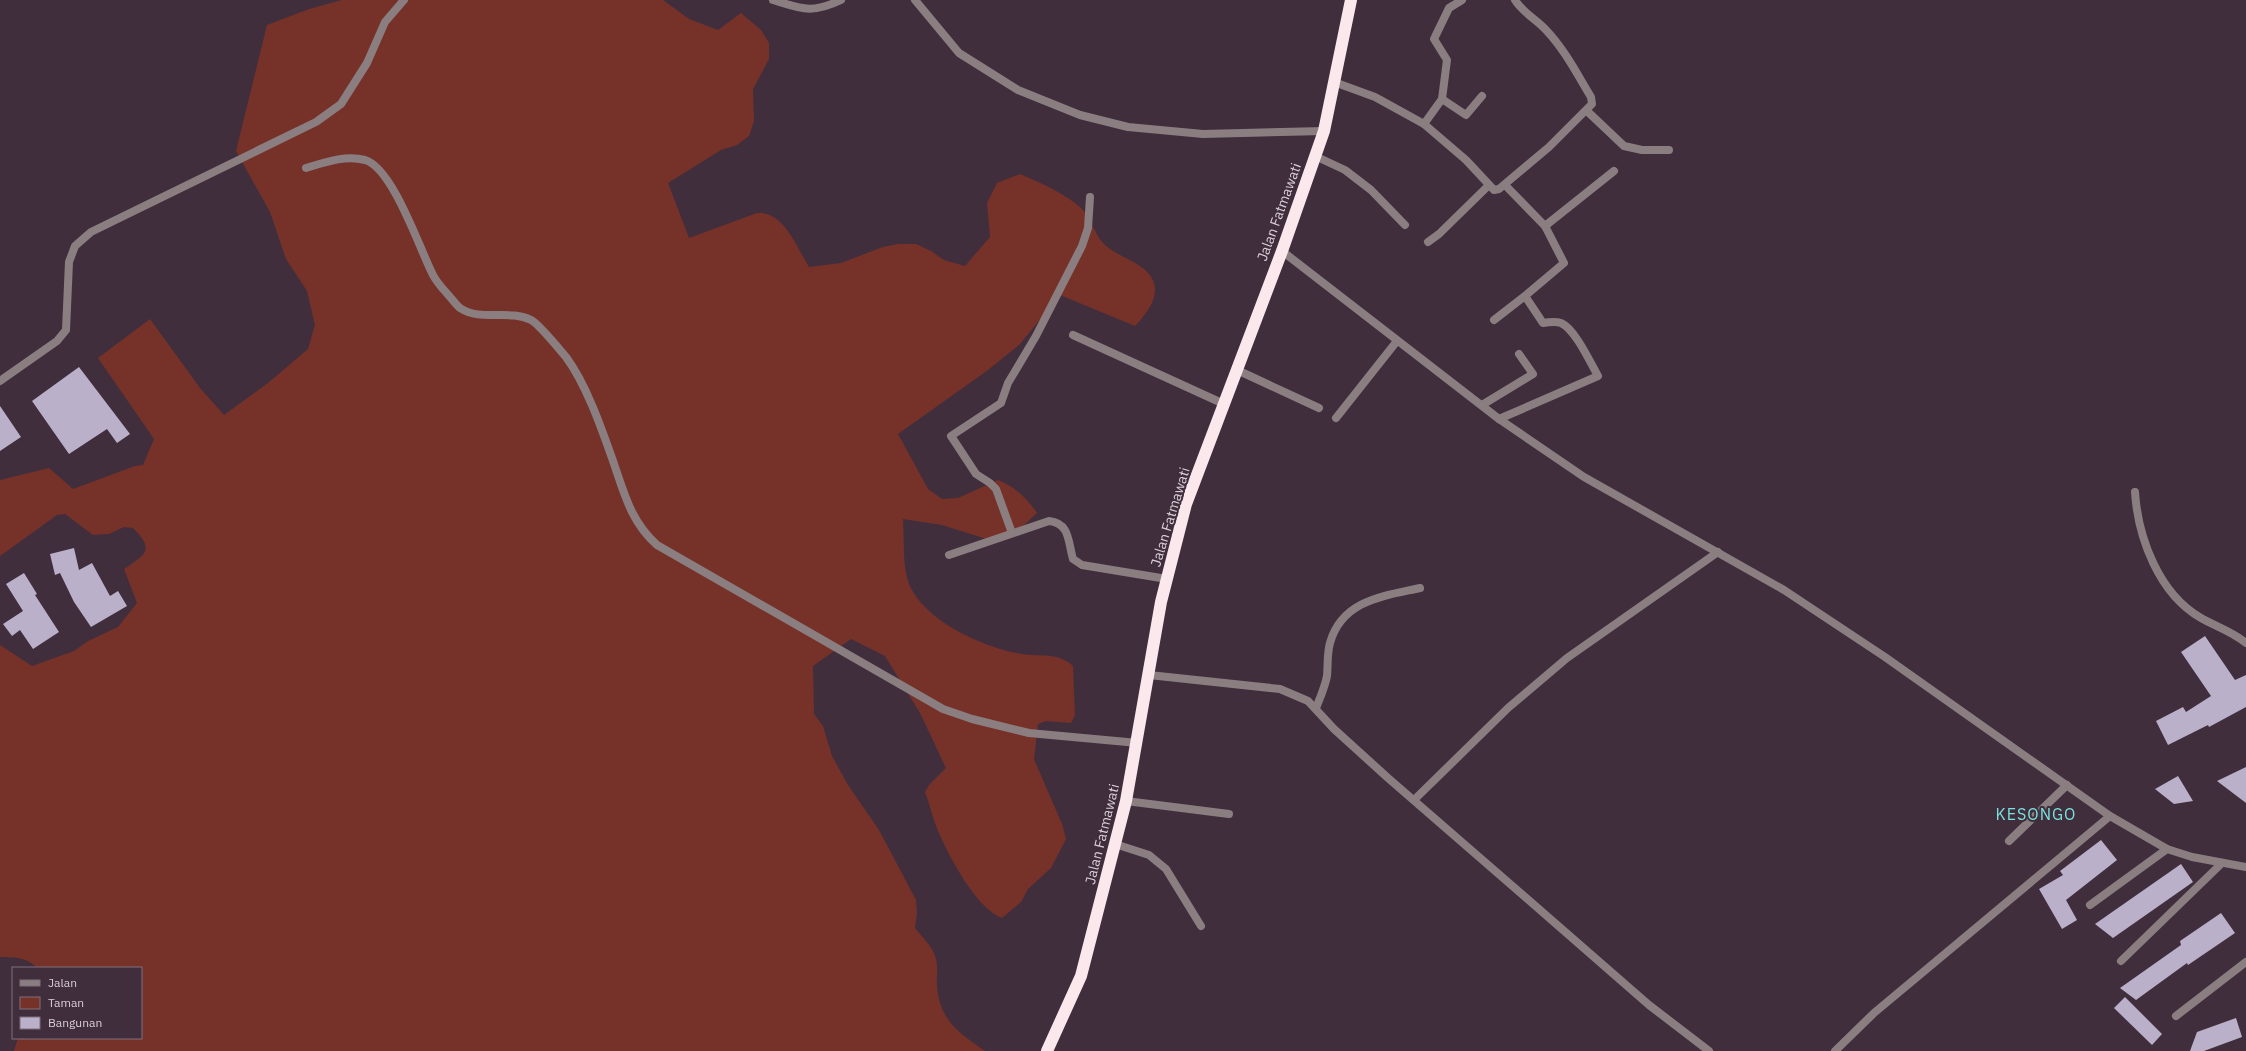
<svg xmlns="http://www.w3.org/2000/svg" width="2246" height="1051" viewBox="0 0 2246 1051" font-family="'IBM Plex Sans',sans-serif">
	<style>
		.green { fill: #763229 }
		.building { fill: #bab0c9 }
		.lines { fill: none; stroke-linecap: round; stroke-linejoin: round }
		.lane { stroke: #8b7e81; stroke-width: 8 }
		.street { stroke: #8b7e81; stroke-width: 8 }
		.highway { stroke: #fbe8ed; stroke-width: 12 }
		.labels { text-anchor: middle; dominant-baseline: central; stroke-width: 4; stroke-linejoin: round; paint-order: stroke }
		.street-label { font-size: 14px; fill: #daced8; stroke: #402e3d }
		.quarter-label { font-size: 16px; letter-spacing: 1px; fill: #78e3de; stroke: #402e3d }
	</style>
	<rect width="100%" height="100%" fill="#402e3d"/>
	<path class="green" d="M342,0H663L689,19L718,30L741,13L761,30L769,43V59L753,89L754,121L749,136L737,145L721,150L668,183L689,238L757,213C784,211 797,248 809,267L841,263L883,247L898,244H916L931,251L944,260L965,266L990,237L987,203L997,183L1020,174C1041,183 1064,193 1081,208C1091,217 1094,234 1104,244C1118,258 1148,263 1154,283C1159,299 1145,315 1135,326L1060,295L1020,344L988,370L898,434L928,489L942,499L958,498L998,480C1015,487 1027,498 1037,513L1011,537L990,540L942,525L903,519C904,536 903,556 906,573C913,617 983,648 1022,654C1041,657 1058,652 1073,666L1075,715L1071,723L1046,721L1038,724L1034,759L1062,824L1066,839L1051,868L1028,889L1021,902L1002,918C976,908 950,858 939,833C933,820 930,805 925,792L929,785L946,768L920,713L885,656L851,639L813,666L814,714L823,726L832,756L848,785L879,830L916,900L917,912L915,928C921,936 932,946 935,956C939,966 936,976 937,986C940,1021 959,1033 985,1051H14L18,1038H141V968H37C27,957 14,957 0,957V645L32,666L74,651L88,641L118,627L137,603L124,569C146,554 155,550 133,528L124,527L109,534L93,535L65,514L57,515L0,556V480L49,468L73,489L135,466L143,465L154,439L98,358L150,319L200,388L224,415L268,383L308,349L315,325L307,291L286,259L270,212L236,151L267,25L309,9Z"/>
	<g class="building">
		<polygon points="79,367 130,434 117,443 107,429 69,454 32,401"/>
		<polygon points="0,406 21,437 0,451"/>
		<polygon points="74,548 79,570 92,563 110,596 118,591 127,606 91,627 74,602 60,573 55,575 50,554"/>
		<polygon points="24,573 37,594 35,595 59,632 33,649 20,630 12,636 3,624 23,611 6,584"/>
		<polygon points="2205,636 2235,680 2246,675 2246,707 2209,727 2208,725 2168,745 2156,721 2183,707 2186,712 2211,696 2181,652"/>
		<polygon points="2246,767 2246,803 2217,781"/>
		<polygon points="2178,776 2193,801 2174,804 2155,789"/>
		<polygon points="2101,840 2117,860 2066,900 2077,920 2062,929 2039,889 2063,875 2060,871"/>
		<polygon points="2181,864 2193,882 2113,938 2095,924"/>
		<polygon points="2221,913 2235,933 2188,965 2187,963 2136,1000 2120,988 2181,945 2180,941"/>
		<polygon points="2125,997 2162,1034 2152,1045 2114,1008"/>
		<polygon points="2236,1018 2242,1037 2204,1051 2190,1051 2197,1032"/>
	</g>
	<g class="lines">
		<g class="lane">
			<polyline points="1073,335 1224,404"/>
			<polyline points="1237,370 1319,408"/>
			<polyline points="1336,418 1397,341"/>
			<polyline points="2009,841 2067,785"/>
			<polyline points="1115,844 1149,855 1166,869 1201,926"/>
			<polyline points="2090,905 2167,849"/>
			<polyline points="2121,961 2222,863"/>
			<polyline points="2176,1016 2246,962"/>
		</g>
		<g class="street">
			<path d="M773,0C802,9 812,14 841,0"/>
			<polyline points="915,0 959,53 1018,90 1080,115 1128,127 1203,134 1324,131"/>
			<path d="M1334,82L1375,97L1424,124L1466,160L1494,190L1499,189L1549,147L1592,104L1591,97C1577,74 1565,50 1546,30C1536,19 1523,13 1515,0"/>
			<polyline points="1442,99 1466,115 1482,96"/>
			<polyline points="1587,111 1624,146 1642,150 1669,150"/>
			<polyline points="1424,124 1442,99 1447,60 1434,39 1449,8 1462,0"/>
			<polyline points="1315,156 1345,170 1371,190 1405,225"/>
			<path d="M306,168C326,162 345,155 365,160C393,168 420,250 433,275C437,283 444,290 450,297C453,300 456,305 460,308C481,322 509,309 531,320C538,323 560,350 566,357C586,384 601,427 612,458C624,492 630,521 657,545L943,709L972,719L1029,733L1138,743"/>
			<polyline points="1545,226 1614,171"/>
			<polyline points="1428,242 1439,234 1488,186"/>
			<polyline points="1282,251 1499,419 1584,477 1784,590 1885,657 2110,816 2167,849 2192,857 2246,867"/>
			<polyline points="1494,320 1525,296"/>
			<polyline points="0,381 57,341 66,330 69,262 75,246 91,232 316,122 341,104 367,63 385,22 404,0"/>
			<polyline points="1482,405 1533,374 1519,354"/>
			<path d="M1499,419L1598,376C1590,362 1575,329 1561,323C1555,321 1549,322 1543,323L1525,296L1564,263L1545,226L1505,185"/>
			<path d="M2135,492C2138,538 2159,594 2201,618C2215,626 2233,632 2246,643"/>
			<polyline points="1012,533 996,489 990,483 976,474 951,436 1001,403 1008,383 1036,336 1082,246 1088,228 1090,197"/>
			<path d="M949,555L1049,521C1070,523 1068,542 1073,559L1082,565L1167,579"/>
			<polyline points="1149,675 1280,689 1308,701 1334,729 1388,778 1524,896 1649,1005 1709,1051"/>
			<path d="M1316,708C1320,698 1325,687 1327,676C1328,665 1327,653 1330,643C1342,600 1384,596 1420,588"/>
			<polyline points="1414,800 1508,708 1567,658 1718,552"/>
			<polyline points="1126,801 1229,814"/>
			<polyline points="1835,1051 1874,1013 2110,816"/>
		</g>
		<polyline class="highway" points="1047,1051 1081,976 1126,801 1161,602 1186,504 1282,251 1324,131 1351,0"/>
	</g>
	<g class="labels">
		<g class="street-label">
			<text transform="translate(1279 212) rotate(-70)">Jalan Fatmawati</text>
			<text transform="translate(1170 517) rotate(-73)">Jalan Fatmawati</text>
			<text transform="translate(1102 834) rotate(-76)">Jalan Fatmawati</text>
		</g>
		<g class="quarter-label">
			<text x="2036" y="814">KESONGO</text>
		</g>
	</g>
	<rect x="12" y="967" width="130" height="72" fill="#402e3d" stroke="#7e6e7b"/>
	<rect x="20" y="980" width="20" height="6" fill="#8b7e81" stroke="#7e6e7b"/>
	<text x="48" y="987" font-size="12" fill="#daced8">Jalan</text>
	<rect x="20" y="997" width="20" height="12" fill="#763229" stroke="#7e6e7b"/>
	<text x="48" y="1007" font-size="12" fill="#daced8">Taman</text>
	<rect x="20" y="1017" width="20" height="12" fill="#bab0c9" stroke="#7e6e7b"/>
	<text x="48" y="1027" font-size="12" fill="#daced8">Bangunan</text>
</svg>
